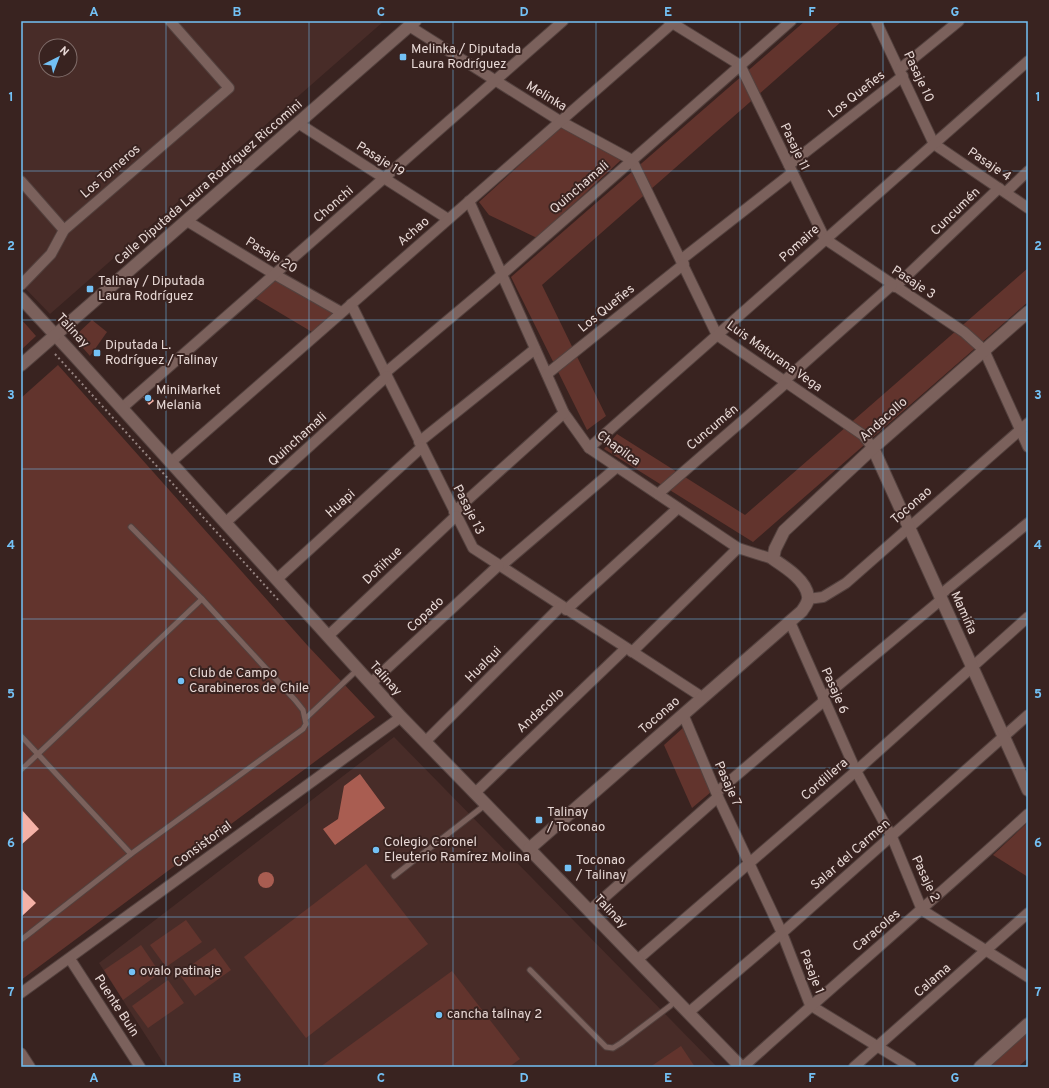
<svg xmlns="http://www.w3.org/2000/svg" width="1049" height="1088" viewBox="0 0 1049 1088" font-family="Overpass,sans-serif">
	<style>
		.built { fill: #482c28; fill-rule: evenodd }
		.green { fill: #62342d }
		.water { fill: #a95d51 }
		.building { fill: #f5b2a7 }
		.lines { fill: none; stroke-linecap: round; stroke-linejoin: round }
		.lane-casing { stroke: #53413e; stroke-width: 7 }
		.street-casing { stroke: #53413e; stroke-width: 12 }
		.secondary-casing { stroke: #53413e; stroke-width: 14 }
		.path { stroke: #968481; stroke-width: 2; stroke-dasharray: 2 3; stroke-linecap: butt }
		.lane { stroke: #7b615c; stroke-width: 5 }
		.street { stroke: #7b615c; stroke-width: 10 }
		.secondary { stroke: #7b615c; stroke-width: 12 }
		.grid { fill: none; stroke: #73c1f5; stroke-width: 1; stroke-opacity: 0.55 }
		.poi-dot { fill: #73c1f5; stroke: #392320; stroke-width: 1.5 }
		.labels { text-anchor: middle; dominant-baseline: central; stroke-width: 4; stroke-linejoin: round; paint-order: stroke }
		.poi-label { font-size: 13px; fill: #e8d9d6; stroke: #392320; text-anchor: start }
		.street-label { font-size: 13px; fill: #e8d9d6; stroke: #392320 }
		.neatline { fill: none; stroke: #73c1f5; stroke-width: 1.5 }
		.grid-label { font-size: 13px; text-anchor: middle; font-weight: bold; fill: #73c1f5 }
	</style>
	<rect width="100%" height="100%" fill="#392320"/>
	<g class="built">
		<path d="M21,21H384L50,314L21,284ZM46,46H70V70H46Z"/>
		<polygon points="394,737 717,1067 166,1067 99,963"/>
	</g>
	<g class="green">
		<polygon points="805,21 842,21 542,285 606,416 587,430 511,277"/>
		<polygon points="561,127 621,160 537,238 489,215 479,202"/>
		<polygon points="1028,268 1028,302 753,542 604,449 617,434 745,515"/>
		<polygon points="275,279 335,312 312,332 255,298"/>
		<polygon points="21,319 36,336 21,350"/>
		<polygon points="92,320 107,332 90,356 76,340 77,334"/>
		<polygon points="58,365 308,646 375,717 21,980 21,398"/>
		<polygon points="684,727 711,792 692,808 664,745"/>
		<polygon points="1028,822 1028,877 993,855"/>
		<polygon points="366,864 428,944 306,1038 244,957"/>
		<polygon points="186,920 202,942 166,967 150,945"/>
		<polygon points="141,945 160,973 123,1000 104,970"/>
		<polygon points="215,948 231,970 195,996 179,974"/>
		<polygon points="452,971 520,1059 509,1067 320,1067"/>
		<polygon points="168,980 184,1003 148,1028 132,1006"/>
		<polygon points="1028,1032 1028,1058 1018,1067 987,1067"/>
		<polygon points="681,1046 695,1067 650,1067"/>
	</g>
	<g class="water">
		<polygon points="360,774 385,808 335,845 323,829 338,819 344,786"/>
		<circle cx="266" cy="880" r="8"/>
	</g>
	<g class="building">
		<polygon points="147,392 154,401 149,405 142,396"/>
		<polygon points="21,809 39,829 21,845"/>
		<polygon points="21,888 36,903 21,917"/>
	</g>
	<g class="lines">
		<defs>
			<g id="lane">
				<polyline points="306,718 357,670"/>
				<polyline points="21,736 131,854"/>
				<polyline points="21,770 202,599"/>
				<polyline points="394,876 485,805"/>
				<polyline points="21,940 131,854 303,729 306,724 303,710 295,700 202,599 131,527"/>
				<polyline points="530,970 606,1047 613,1048 621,1043 670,1006 676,1000"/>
			</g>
			<g id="street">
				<polyline points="669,21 740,65 825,239 964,332 984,350 1028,447"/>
				<polyline points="876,21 934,144 1028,208"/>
				<polyline points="409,26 560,121 632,160 717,335 863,435 873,448"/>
				<polyline points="900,69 959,21"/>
				<polyline points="298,123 448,219"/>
				<polyline points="789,165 903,76"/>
				<polyline points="21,181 64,230"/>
				<polyline points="1006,192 1028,171"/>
				<polyline points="469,201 564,413 589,448 738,548 773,559"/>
				<polyline points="187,221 274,274 341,312"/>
				<polyline points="682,259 792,173"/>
				<polyline points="21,285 51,254 64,230 229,88 170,21"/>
				<polyline points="895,287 999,188"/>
				<polyline points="351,304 473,548 702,697"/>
				<polyline points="385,373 491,284 791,21"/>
				<polyline points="547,374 684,264"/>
				<polyline points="784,381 892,285"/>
				<polyline points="122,408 563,21"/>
				<polyline points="419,442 535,349"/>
				<polyline points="589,448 1028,61"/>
				<polyline points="171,462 675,21"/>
				<polyline points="658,494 786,383"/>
				<polyline points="454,512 564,413"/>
				<polyline points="225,523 387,376"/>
				<polyline points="501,566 617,467"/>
				<polyline points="277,579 422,447"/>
				<polyline points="940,595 1028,523"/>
				<polyline points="808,599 823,597 846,583 1028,423"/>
				<polyline points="566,610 678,508"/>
				<polyline points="790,622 856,771 892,837 922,910 1028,977"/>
				<polyline points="328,636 456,516"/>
				<polyline points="632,652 738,548"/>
				<polyline points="371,683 499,565"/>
				<polyline points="823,698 942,599"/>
				<polyline points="683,714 718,797 782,933 810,1005 911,1067"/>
				<polyline points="425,742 561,606"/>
				<polyline points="717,792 824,701"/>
				<polyline points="475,793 626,648"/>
				<polyline points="589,911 718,797"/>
				<polyline points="70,959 140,1067"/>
				<polyline points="637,960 856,771 1028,617"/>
				<polyline points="21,993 401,717"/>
				<polyline points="688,1013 782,933 1028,715"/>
				<polyline points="21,1053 30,1067"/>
				<path d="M743,1067C837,982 934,900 1028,814"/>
				<polyline points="854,1067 1028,913"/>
			</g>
			<g id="secondary">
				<polyline points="21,298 71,352 401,717 741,1067"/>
				<polyline points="21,365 415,21"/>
				<polyline points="873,448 1028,790"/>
				<path d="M529,849L802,611C805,606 809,602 808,596C806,580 785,567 773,559L775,549L784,531L873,448L1028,312"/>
				<polyline points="980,1067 1028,1024"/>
			</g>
		</defs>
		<use href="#lane" class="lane-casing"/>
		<use href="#street" class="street-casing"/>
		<use href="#secondary" class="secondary-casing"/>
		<polyline class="path" points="55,354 280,602"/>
		<use href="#lane" class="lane"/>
		<use href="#street" class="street"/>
		<use href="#secondary" class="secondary"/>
	</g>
	<path class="grid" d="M166,21V1067M309,21V1067M453,21V1067M596,21V1067M740,21V1067M883,21V1067M21,171H1028M21,320H1028M21,469H1028M21,619H1028M21,768H1028M21,917H1028"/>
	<g class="poi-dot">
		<rect x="399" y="53" width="8" height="8" rx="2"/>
		<rect x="86" y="285" width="8" height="8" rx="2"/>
		<rect x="93" y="349" width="8" height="8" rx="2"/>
		<circle cx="148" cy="398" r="4"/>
		<circle cx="181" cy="681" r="4"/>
		<rect x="535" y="816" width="8" height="8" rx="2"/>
		<circle cx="376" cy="850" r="4"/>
		<rect x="564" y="864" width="8" height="8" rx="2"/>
		<circle cx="132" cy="972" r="4"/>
		<circle cx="439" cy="1015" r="4"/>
	</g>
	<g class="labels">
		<g class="poi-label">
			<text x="411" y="50">Melinka / Diputada<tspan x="411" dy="15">Laura Rodríguez</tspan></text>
			<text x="98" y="282">Talinay / Diputada<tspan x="98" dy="15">Laura Rodríguez</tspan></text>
			<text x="105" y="346">Diputada L.<tspan x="105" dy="15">Rodríguez / Talinay</tspan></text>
			<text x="156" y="391">MiniMarket<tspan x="156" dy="15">Melania</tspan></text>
			<text x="189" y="674">Club de Campo<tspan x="189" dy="15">Carabineros de Chile</tspan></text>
			<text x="547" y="813">Talinay<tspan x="547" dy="15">/ Toconao</tspan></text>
			<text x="384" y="843">Colegio Coronel<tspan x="384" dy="15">Eleuterio Ramírez Molina</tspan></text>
			<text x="576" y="861">Toconao<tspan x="576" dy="15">/ Talinay</tspan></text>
			<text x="140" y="972">ovalo patinaje</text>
			<text x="447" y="1015">cancha talinay 2</text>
		</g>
		<g class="street-label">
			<text transform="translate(918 77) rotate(65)">Pasaje 10</text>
			<text transform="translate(857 95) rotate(-38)">Los Queñes</text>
			<text transform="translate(546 97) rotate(31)">Melinka</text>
			<text transform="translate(794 147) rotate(64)">Pasaje 11</text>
			<text transform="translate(380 160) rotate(32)">Pasaje 19</text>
			<text transform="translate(989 165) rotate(34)">Pasaje 4</text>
			<text transform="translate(111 172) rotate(-41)">Los Torneros</text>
			<text transform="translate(209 183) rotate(-41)">Calle Diputada Laura Rodríguez Riccomini</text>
			<text transform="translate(580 188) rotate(-41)">Quinchamali</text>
			<text transform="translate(334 205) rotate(-41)">Chonchi</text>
			<text transform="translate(956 212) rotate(-44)">Cuncumén</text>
			<text transform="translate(414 232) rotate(-41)">Achao</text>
			<text transform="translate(800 244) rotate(-42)">Pomaire</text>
			<text transform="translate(271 256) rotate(31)">Pasaje 20</text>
			<text transform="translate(913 283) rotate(33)">Pasaje 3</text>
			<text transform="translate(607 309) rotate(-39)">Los Queñes</text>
			<text transform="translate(72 331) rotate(47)">Talinay</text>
			<text transform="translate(774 357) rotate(35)">Luis Maturana Vega</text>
			<text transform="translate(884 420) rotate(-42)">Andacollo</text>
			<text transform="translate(713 428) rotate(-40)">Cuncumén</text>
			<text transform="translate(298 440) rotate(-42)">Quinchamali</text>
			<text transform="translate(618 449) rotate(36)">Chapilca</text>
			<text transform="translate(341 504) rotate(-42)">Huapi</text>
			<text transform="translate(912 506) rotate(-41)">Toconao</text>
			<text transform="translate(468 510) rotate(63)">Pasaje 13</text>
			<text transform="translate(383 566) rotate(-43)">Doñihue</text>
			<text transform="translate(963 613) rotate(66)">Mamiña</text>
			<text transform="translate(426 615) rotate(-43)">Copado</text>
			<text transform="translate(484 665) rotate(-45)">Hualqui</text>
			<text transform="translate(385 679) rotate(48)">Talinay</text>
			<text transform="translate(834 691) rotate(66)">Pasaje 6</text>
			<text transform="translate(541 711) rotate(-43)">Andacollo</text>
			<text transform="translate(660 716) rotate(-41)">Toconao</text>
			<text transform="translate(825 780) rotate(-41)">Cordillera</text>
			<text transform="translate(727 784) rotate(66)">Pasaje 7</text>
			<text transform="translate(203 845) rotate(-36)">Consistorial</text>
			<text transform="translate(851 855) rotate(-41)">Salar del Carmen</text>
			<text transform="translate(925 879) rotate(65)">Pasaje 2</text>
			<text transform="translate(610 912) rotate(46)">Talinay</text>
			<text transform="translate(877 931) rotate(-40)">Caracoles</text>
			<text transform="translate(811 972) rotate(69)">Pasaje 1</text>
			<text transform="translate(933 981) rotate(-41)">Calama</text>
			<text transform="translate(116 1006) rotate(57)">Puente Buin</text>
		</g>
	</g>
	<rect width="1049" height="1088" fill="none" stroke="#392320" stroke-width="44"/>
	<g transform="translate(58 58) rotate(42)"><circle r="19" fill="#392320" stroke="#7f6c69"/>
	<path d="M0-3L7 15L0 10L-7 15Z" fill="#73c1f5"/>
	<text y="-6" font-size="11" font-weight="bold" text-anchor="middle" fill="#e8d9d6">N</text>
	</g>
	<rect x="22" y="22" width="1005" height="1044" class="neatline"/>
	<g class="grid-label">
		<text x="94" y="16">A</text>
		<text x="237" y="16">B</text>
		<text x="381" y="16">C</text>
		<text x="524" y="16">D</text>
		<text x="668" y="16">E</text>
		<text x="812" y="16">F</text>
		<text x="955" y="16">G</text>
		<text x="11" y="101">1</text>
		<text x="1038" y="101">1</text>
		<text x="11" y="250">2</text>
		<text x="1038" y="250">2</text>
		<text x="11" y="399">3</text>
		<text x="1038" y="399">3</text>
		<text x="11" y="549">4</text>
		<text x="1038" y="549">4</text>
		<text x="11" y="698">5</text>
		<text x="1038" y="698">5</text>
		<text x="11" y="847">6</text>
		<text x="1038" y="847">6</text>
		<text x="11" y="996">7</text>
		<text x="1038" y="996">7</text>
		<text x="94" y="1082">A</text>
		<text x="237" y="1082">B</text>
		<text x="381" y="1082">C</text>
		<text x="524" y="1082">D</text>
		<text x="668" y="1082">E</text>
		<text x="812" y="1082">F</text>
		<text x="955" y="1082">G</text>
	</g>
</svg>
